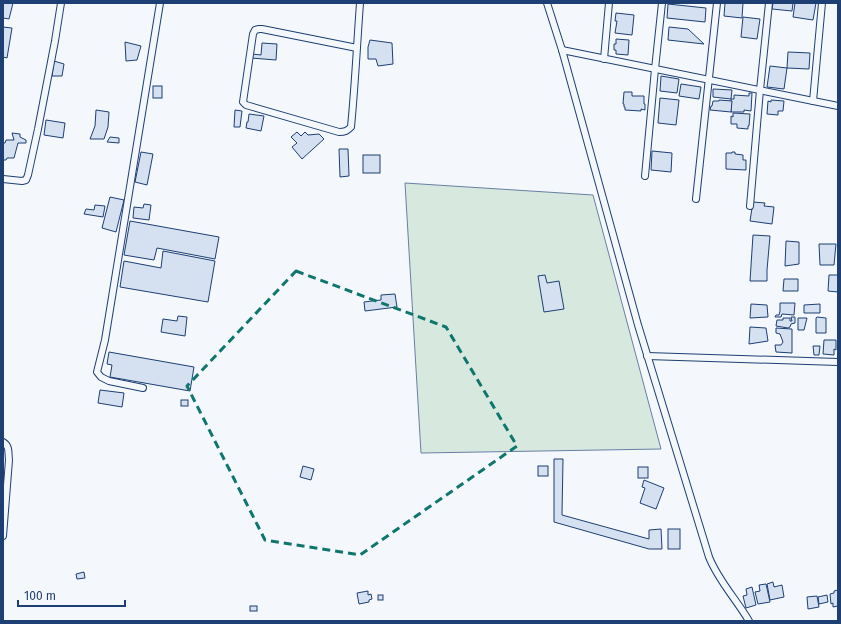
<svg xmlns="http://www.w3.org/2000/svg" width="841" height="624" viewBox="0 0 841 624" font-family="'Fira Sans',sans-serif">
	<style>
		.green { fill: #d7e8df; stroke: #687fa3 }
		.building { fill: #d5e0f0; stroke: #1d3f73 }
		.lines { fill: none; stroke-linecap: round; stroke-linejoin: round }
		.minor-casing { stroke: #1d3f73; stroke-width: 8 }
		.minor { stroke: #f4f7fb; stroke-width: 6 }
		.marked { fill: none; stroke: #0f766e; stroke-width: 3; stroke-dasharray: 8 5; stroke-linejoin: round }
	</style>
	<rect width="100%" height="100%" fill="#f4f7fb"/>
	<polygon class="green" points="405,183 593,195 661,449 421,453"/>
	<g class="building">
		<polygon points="3,3 13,3 9,19 3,18"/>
		<polygon points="725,3 743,3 742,18 724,16"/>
		<polygon points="773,3 793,3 792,11 772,9"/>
		<polygon points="795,3 816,3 813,20 793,17"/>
		<polygon points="668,4 706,8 705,22 667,18"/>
		<polygon points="616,13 634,15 632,35 615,33 617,21 615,21"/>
		<polygon points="743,17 760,19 757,39 741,37"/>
		<polygon points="3,27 12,28 7,58 3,57"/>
		<polygon points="669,27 688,29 704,44 668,40"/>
		<polygon points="616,39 629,40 628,55 616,54 616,50 614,50 614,44 616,44"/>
		<polygon points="370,40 392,43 393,64 378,66 376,59 368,59 368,47"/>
		<polygon points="125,42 141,46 137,60 126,61"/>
		<polygon points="262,43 277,44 276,60 251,58 252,54 261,55"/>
		<polygon points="788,52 810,53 809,69 787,68"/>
		<polygon points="54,61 64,64 62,76 52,76"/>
		<polygon points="770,66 787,68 784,89 767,87"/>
		<polygon points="661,76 679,79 677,93 660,91"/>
		<polygon points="681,84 701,87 699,99 679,96"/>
		<rect x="153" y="86" width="9" height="12"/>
		<polygon points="713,89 732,90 731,99 713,97"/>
		<polygon points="624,92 632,92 632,96 644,96 644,104 645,104 645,110 641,109 641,111 625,110 625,107 624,107 624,104 623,104"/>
		<polygon points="749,93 752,93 751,111 744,110 744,112 731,112 731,99 734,99 734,95 749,96"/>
		<polygon points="660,98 679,100 676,125 658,123"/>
		<polygon points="719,100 732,101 731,112 710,110 711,106 712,106 713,101 719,101"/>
		<polygon points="771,100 784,101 783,111 778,111 778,115 767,114 768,101 771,102"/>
		<polygon points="96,110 109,112 108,127 104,139 90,139 95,126"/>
		<polygon points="235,110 242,111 240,127 234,127"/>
		<polygon points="733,113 750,114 749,126 748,126 748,129 737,128 737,124 731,124 731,116 733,117"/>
		<polygon points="249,114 264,116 261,131 246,128 247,122 248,122"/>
		<polygon points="46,120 65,123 63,138 44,135"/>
		<polygon points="297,132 301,136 305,132 308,135 319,134 324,139 302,159 292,147 297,143 291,137"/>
		<polygon points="12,133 20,134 20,137 26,140 26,143 18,143 14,158 7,158 6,160 3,160 3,143 5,143 6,140 14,140"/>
		<polygon points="110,137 119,138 119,143 107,142"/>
		<polygon points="339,149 348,149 349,176 340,177"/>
		<polygon points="652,151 672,153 671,172 651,170"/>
		<polygon points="141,152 153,154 147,185 135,182"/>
		<polygon points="732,152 735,152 735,154 743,155 743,160 746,160 746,170 726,169 726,153 732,153"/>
		<rect x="363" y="155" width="17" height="18"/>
		<polygon points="110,197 124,200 116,232 102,228"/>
		<polygon points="753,202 765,203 764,206 774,207 772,224 750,221"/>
		<polygon points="144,204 151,205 149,220 133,218 134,207 143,208"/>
		<polygon points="95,205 105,206 103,217 84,214 86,209 94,210"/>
		<polygon points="130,221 219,237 215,259 157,248 154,260 124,255"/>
		<polygon points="753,235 770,236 767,270 767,281 750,281"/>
		<polygon points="786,241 799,242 799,264 785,266"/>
		<polygon points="819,244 836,244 834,265 820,265"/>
		<polygon points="163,251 215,261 208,302 120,287 124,261 161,268"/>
		<polygon points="545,275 547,283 559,281 564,309 544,312 538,276"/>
		<polygon points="829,275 838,275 838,292 828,291"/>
		<polygon points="784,279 798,279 798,291 783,291"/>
		<polygon points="395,294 397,307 365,311 364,302 381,300 381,295"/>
		<polygon points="780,303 795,303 794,315 782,314 781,317 775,317 776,315 779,315 780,311"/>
		<polygon points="751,304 767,305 768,317 750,318"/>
		<polygon points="820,304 820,313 804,313 804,305"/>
		<polygon points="178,316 187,317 185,336 161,332 163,319 177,321"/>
		<polygon points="791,317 795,317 795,323 791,324 790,327 788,328 776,326 777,320 783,320 783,318 790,318 790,321 792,321"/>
		<polygon points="817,317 826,318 826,333 816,333 816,318"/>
		<polygon points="798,318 807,318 804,330 798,330"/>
		<polygon points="750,327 766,328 768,341 749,344"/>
		<polygon points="776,328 792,329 792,353 776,352 775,345 781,345 783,342 780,334 776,333"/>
		<polygon points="824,340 836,340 836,350 834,349 834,355 823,354"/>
		<polygon points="813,346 820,346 819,355 814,355"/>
		<polygon points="109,352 194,367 190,391 110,377 112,365 107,364"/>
		<polygon points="100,390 124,393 122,407 98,403"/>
		<rect x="181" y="400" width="7" height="6"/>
		<polygon points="554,459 563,459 562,515 649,539 649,530 661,529 662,549 649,549 554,522"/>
		<polygon points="303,466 314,469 311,480 300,477"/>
		<rect x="538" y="466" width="10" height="10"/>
		<rect x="638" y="467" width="10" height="11"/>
		<polygon points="644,480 664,488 656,509 640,503 645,488 642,487"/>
		<rect x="668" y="529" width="12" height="20"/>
		<polygon points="84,572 85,578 77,579 76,574"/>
		<polygon points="773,582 774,587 782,585 784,597 770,600 767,584"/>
		<polygon points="766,584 770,602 758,604 755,592 760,591 759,585"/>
		<polygon points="752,587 756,605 746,608 743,596 747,595 746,589"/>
		<polygon points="838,590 838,606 833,607 833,603 831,604 830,594 834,593 834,591"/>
		<polygon points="368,591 368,595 371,594 372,599 369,600 369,602 359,604 357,593"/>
		<rect x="378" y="595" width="5" height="5"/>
		<polygon points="827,595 828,602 819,604 818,597"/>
		<polygon points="817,596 819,607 808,609 807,597"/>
		<rect x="250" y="606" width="7" height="5"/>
	</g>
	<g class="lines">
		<defs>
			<g id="minor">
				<path d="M547,3L562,50L638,325L709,557C718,580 736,599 749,621"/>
				<path d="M357,48L262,29H259L255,30L253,34L243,102L246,105L339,132C345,132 347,131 351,127C355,86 357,44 360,3"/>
				<polyline points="562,50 838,106"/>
				<polyline points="604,59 609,3"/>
				<polyline points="813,101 822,3"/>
				<polyline points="645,176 655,69 662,3"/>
				<polyline points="3,179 22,181 26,180 28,175 38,129 55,41 61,3"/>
				<polyline points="696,199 717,3"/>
				<polyline points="750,206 760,90 769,3"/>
				<polyline points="647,356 838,362"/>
				<polyline points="143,388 109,381 101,377 97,372 105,340 160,3"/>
				<path d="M3,442C10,446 8,453 9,460L3,536"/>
			</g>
		</defs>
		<use href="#minor" class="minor-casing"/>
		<use href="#minor" class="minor"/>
	</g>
	<path class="marked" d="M296,271L446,327L517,446L360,555L265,540L187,386Z"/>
	<rect width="841" height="624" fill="none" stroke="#1d3f73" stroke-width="8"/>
	<path d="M18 600v6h107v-6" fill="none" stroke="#1d3f73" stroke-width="2"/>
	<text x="24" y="600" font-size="12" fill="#1d3f73" stroke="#f4f7fb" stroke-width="3" paint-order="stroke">100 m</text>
</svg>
